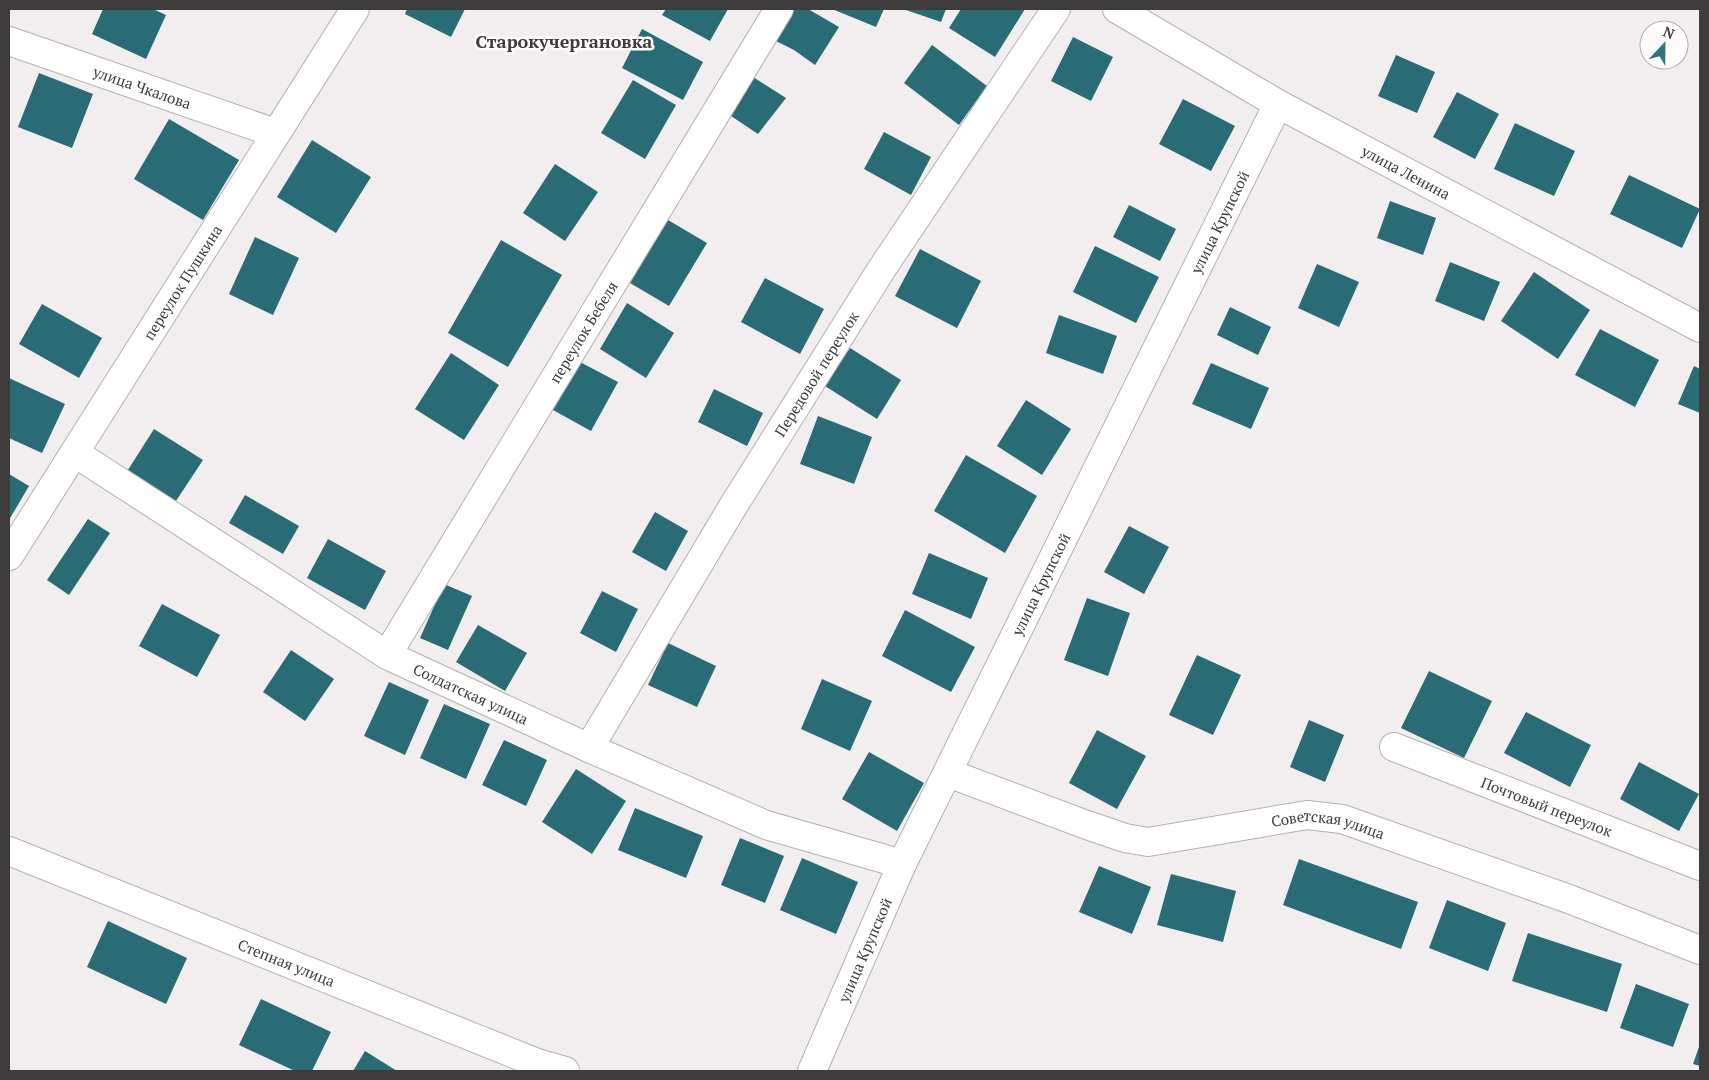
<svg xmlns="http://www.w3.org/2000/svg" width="1709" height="1080" viewBox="0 0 1709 1080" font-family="'PT Serif',serif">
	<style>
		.building { fill: #296c76 }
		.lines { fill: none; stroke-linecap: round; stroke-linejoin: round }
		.minor-casing { stroke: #b5b0b1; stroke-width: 30 }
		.major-casing { stroke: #b5b0b1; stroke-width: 30 }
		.minor { stroke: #fff; stroke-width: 28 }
		.major { stroke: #fff; stroke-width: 28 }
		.labels { text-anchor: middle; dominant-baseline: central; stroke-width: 5; stroke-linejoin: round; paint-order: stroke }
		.street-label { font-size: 15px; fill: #3d3b3c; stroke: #fffbfb }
		.quarter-label { font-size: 18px; font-weight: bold; fill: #3d3b3c; stroke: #fffbfb }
	</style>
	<rect width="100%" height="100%" fill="#f2edee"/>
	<g class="building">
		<polygon points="103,9 153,9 166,15 146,59 92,34"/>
		<polygon points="407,9 465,9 451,37 405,14"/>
		<polygon points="666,9 728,9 710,41 662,15"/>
		<polygon points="794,9 808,9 839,27 815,65 794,50 776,41"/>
		<polygon points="832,9 884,9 876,27"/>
		<polygon points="903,9 946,9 941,22"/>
		<polygon points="961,9 1025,9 995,57 949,28"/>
		<polygon points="642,29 703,62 683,100 622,68"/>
		<polygon points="1073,37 1113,57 1091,101 1051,81"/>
		<polygon points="932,45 987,86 959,125 904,83"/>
		<polygon points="1396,55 1435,72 1417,113 1378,96"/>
		<polygon points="39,73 93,94 72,148 18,127"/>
		<polygon points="753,77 786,98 758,134 728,114"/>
		<polygon points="633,80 676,105 645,159 601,133"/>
		<polygon points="1457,92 1499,114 1475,159 1433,137"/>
		<polygon points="1183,99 1235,126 1211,171 1159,144"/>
		<polygon points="169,119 239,160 203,220 134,179"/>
		<polygon points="1515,123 1575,151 1554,196 1494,169"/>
		<polygon points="884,132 931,157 911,195 864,169"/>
		<polygon points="312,140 371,177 336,233 277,197"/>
		<polygon points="555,164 598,192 565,241 523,213"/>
		<polygon points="1629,175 1700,209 1682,248 1610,214"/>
		<polygon points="1390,201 1436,218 1423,255 1377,238"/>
		<polygon points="1129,205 1176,229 1160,261 1113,237"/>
		<polygon points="668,220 707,243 669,306 630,283"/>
		<polygon points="255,237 299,258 273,315 229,294"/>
		<polygon points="501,240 562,275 508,367 448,333"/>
		<polygon points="1095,246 1159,277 1136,323 1073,292"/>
		<polygon points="920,249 981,281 957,328 895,296"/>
		<polygon points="1450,262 1500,282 1484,321 1435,301"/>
		<polygon points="1317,264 1359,282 1339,327 1298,308"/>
		<polygon points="1534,272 1590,310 1558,359 1501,321"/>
		<polygon points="765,278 824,309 800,354 741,322"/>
		<polygon points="627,303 674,333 646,378 600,349"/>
		<polygon points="42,304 102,338 79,378 19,344"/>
		<polygon points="1230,307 1271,327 1258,355 1217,335"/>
		<polygon points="1059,315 1117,336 1103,374 1046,353"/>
		<polygon points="1600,329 1659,360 1635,407 1575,375"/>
		<polygon points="850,348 901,380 877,419 825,386"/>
		<polygon points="451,353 499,385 464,440 415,409"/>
		<polygon points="580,362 618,382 591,431 553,410"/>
		<polygon points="1211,363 1269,388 1251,429 1192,404"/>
		<polygon points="1694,366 1700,369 1700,413 1678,404"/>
		<polygon points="9,378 65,404 42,453 9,438"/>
		<polygon points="714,389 763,413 747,446 698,422"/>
		<polygon points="1026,400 1071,429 1042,475 997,446"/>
		<polygon points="818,416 872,437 854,484 800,464"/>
		<polygon points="154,429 203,460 174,504 126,473"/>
		<polygon points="966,455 1037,496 1005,553 934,511"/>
		<polygon points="9,474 29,486 9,520"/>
		<polygon points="245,495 299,526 283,554 229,523"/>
		<polygon points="655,512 688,531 666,571 632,552"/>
		<polygon points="88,519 110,533 69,595 47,580"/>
		<polygon points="1129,526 1169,547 1144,594 1104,572"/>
		<polygon points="328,539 386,571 365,610 307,578"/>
		<polygon points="929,553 988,578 971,619 912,594"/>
		<polygon points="444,584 472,596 448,650 420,638"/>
		<polygon points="602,591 638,609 616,652 580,633"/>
		<polygon points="1087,598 1130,613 1108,676 1064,660"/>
		<polygon points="162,604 220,635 197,677 139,646"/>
		<polygon points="905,610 975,647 951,692 882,656"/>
		<polygon points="478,625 527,653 505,691 456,662"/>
		<polygon points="668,643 716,666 697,707 648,685"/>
		<polygon points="291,650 334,679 305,721 263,692"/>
		<polygon points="1197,655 1241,675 1213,735 1169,715"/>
		<polygon points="1429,671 1492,701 1464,758 1401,728"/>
		<polygon points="822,679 872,701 850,751 801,729"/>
		<polygon points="389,682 429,700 405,755 364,736"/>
		<polygon points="444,704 490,724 466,779 420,758"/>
		<polygon points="1526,712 1591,745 1570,787 1504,753"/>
		<polygon points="1309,720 1344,735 1325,782 1290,767"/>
		<polygon points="1097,730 1146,756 1117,809 1069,783"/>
		<polygon points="504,740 547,760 526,806 482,785"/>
		<polygon points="869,752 924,783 897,831 842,799"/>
		<polygon points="1639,762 1699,794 1679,831 1620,799"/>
		<polygon points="576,769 626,801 592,854 542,822"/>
		<polygon points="635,808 703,836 686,878 618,850"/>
		<polygon points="740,838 784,856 765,903 721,885"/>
		<polygon points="802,858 858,882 836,934 780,910"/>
		<polygon points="1299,859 1418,902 1401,949 1283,905"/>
		<polygon points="1099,866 1151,887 1132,934 1079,912"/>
		<polygon points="1171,874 1236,891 1223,942 1157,925"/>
		<polygon points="1447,900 1506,923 1488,971 1429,948"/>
		<polygon points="108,921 187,958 166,1004 87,967"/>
		<polygon points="1528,933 1622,964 1607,1012 1512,981"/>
		<polygon points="1636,984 1689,1004 1673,1047 1620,1028"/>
		<polygon points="261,999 331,1032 312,1071 295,1071 239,1045"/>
		<polygon points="1700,1044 1700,1066 1693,1064"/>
		<polygon points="365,1051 397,1071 353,1071"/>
	</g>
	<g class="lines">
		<defs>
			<g id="minor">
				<path id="s1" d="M9,41L275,133"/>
				<path id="s2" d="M75,453L387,655L589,748L766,825L902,864"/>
				<path id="s3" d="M9,556L355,9"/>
				<path id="s4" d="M387,655L779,9"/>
				<path id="s5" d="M1394,747L1700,866"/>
				<path id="s6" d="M589,748L732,508L881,270L1056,9"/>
				<path id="s7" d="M948,773L1084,824L1125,838L1148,842L1307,815L1342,819L1569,899L1700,950"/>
				<path id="s8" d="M9,851L537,1063L565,1071"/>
				<path id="s9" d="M812,1071L902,864L1278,104"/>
			</g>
			<g id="major">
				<path id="s10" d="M1117,9L1278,104L1700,328"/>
			</g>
		</defs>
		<use href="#minor" class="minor-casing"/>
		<use href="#major" class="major-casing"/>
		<use href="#minor" class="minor"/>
		<use href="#major" class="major"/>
	</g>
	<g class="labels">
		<g class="street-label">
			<text stroke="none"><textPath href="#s1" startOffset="141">улица Чкалова</textPath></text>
			<text stroke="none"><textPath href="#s10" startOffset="332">улица Ленина</textPath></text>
			<text stroke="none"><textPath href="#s9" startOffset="942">улица Крупской</textPath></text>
			<text stroke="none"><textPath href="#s3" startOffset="324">переулок Пушкина</textPath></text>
			<text stroke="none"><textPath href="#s4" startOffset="378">переулок Бебеля</textPath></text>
			<text stroke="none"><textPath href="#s6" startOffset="438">Передовой переулок</textPath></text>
			<text stroke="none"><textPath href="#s9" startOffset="538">улица Крупской</textPath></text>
			<text stroke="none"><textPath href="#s2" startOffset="464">Солдатская улица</textPath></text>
			<text stroke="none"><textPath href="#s5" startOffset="164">Почтовый переулок</textPath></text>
			<text stroke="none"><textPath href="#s7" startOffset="395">Советская улица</textPath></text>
			<text stroke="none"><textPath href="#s9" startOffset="132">улица Крупской</textPath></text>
			<text stroke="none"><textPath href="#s8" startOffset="299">Степная улица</textPath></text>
		</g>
		<g class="quarter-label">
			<text x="564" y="41">Старокучергановка</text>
		</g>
	</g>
	<rect width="1709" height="1080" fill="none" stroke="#3d3b3c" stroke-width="20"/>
	<g transform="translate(1664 45) rotate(22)"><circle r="24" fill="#fffbfb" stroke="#b1aeaf"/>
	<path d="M0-4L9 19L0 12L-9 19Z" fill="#2d757f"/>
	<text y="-8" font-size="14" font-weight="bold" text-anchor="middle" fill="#3d3b3c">N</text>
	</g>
</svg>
